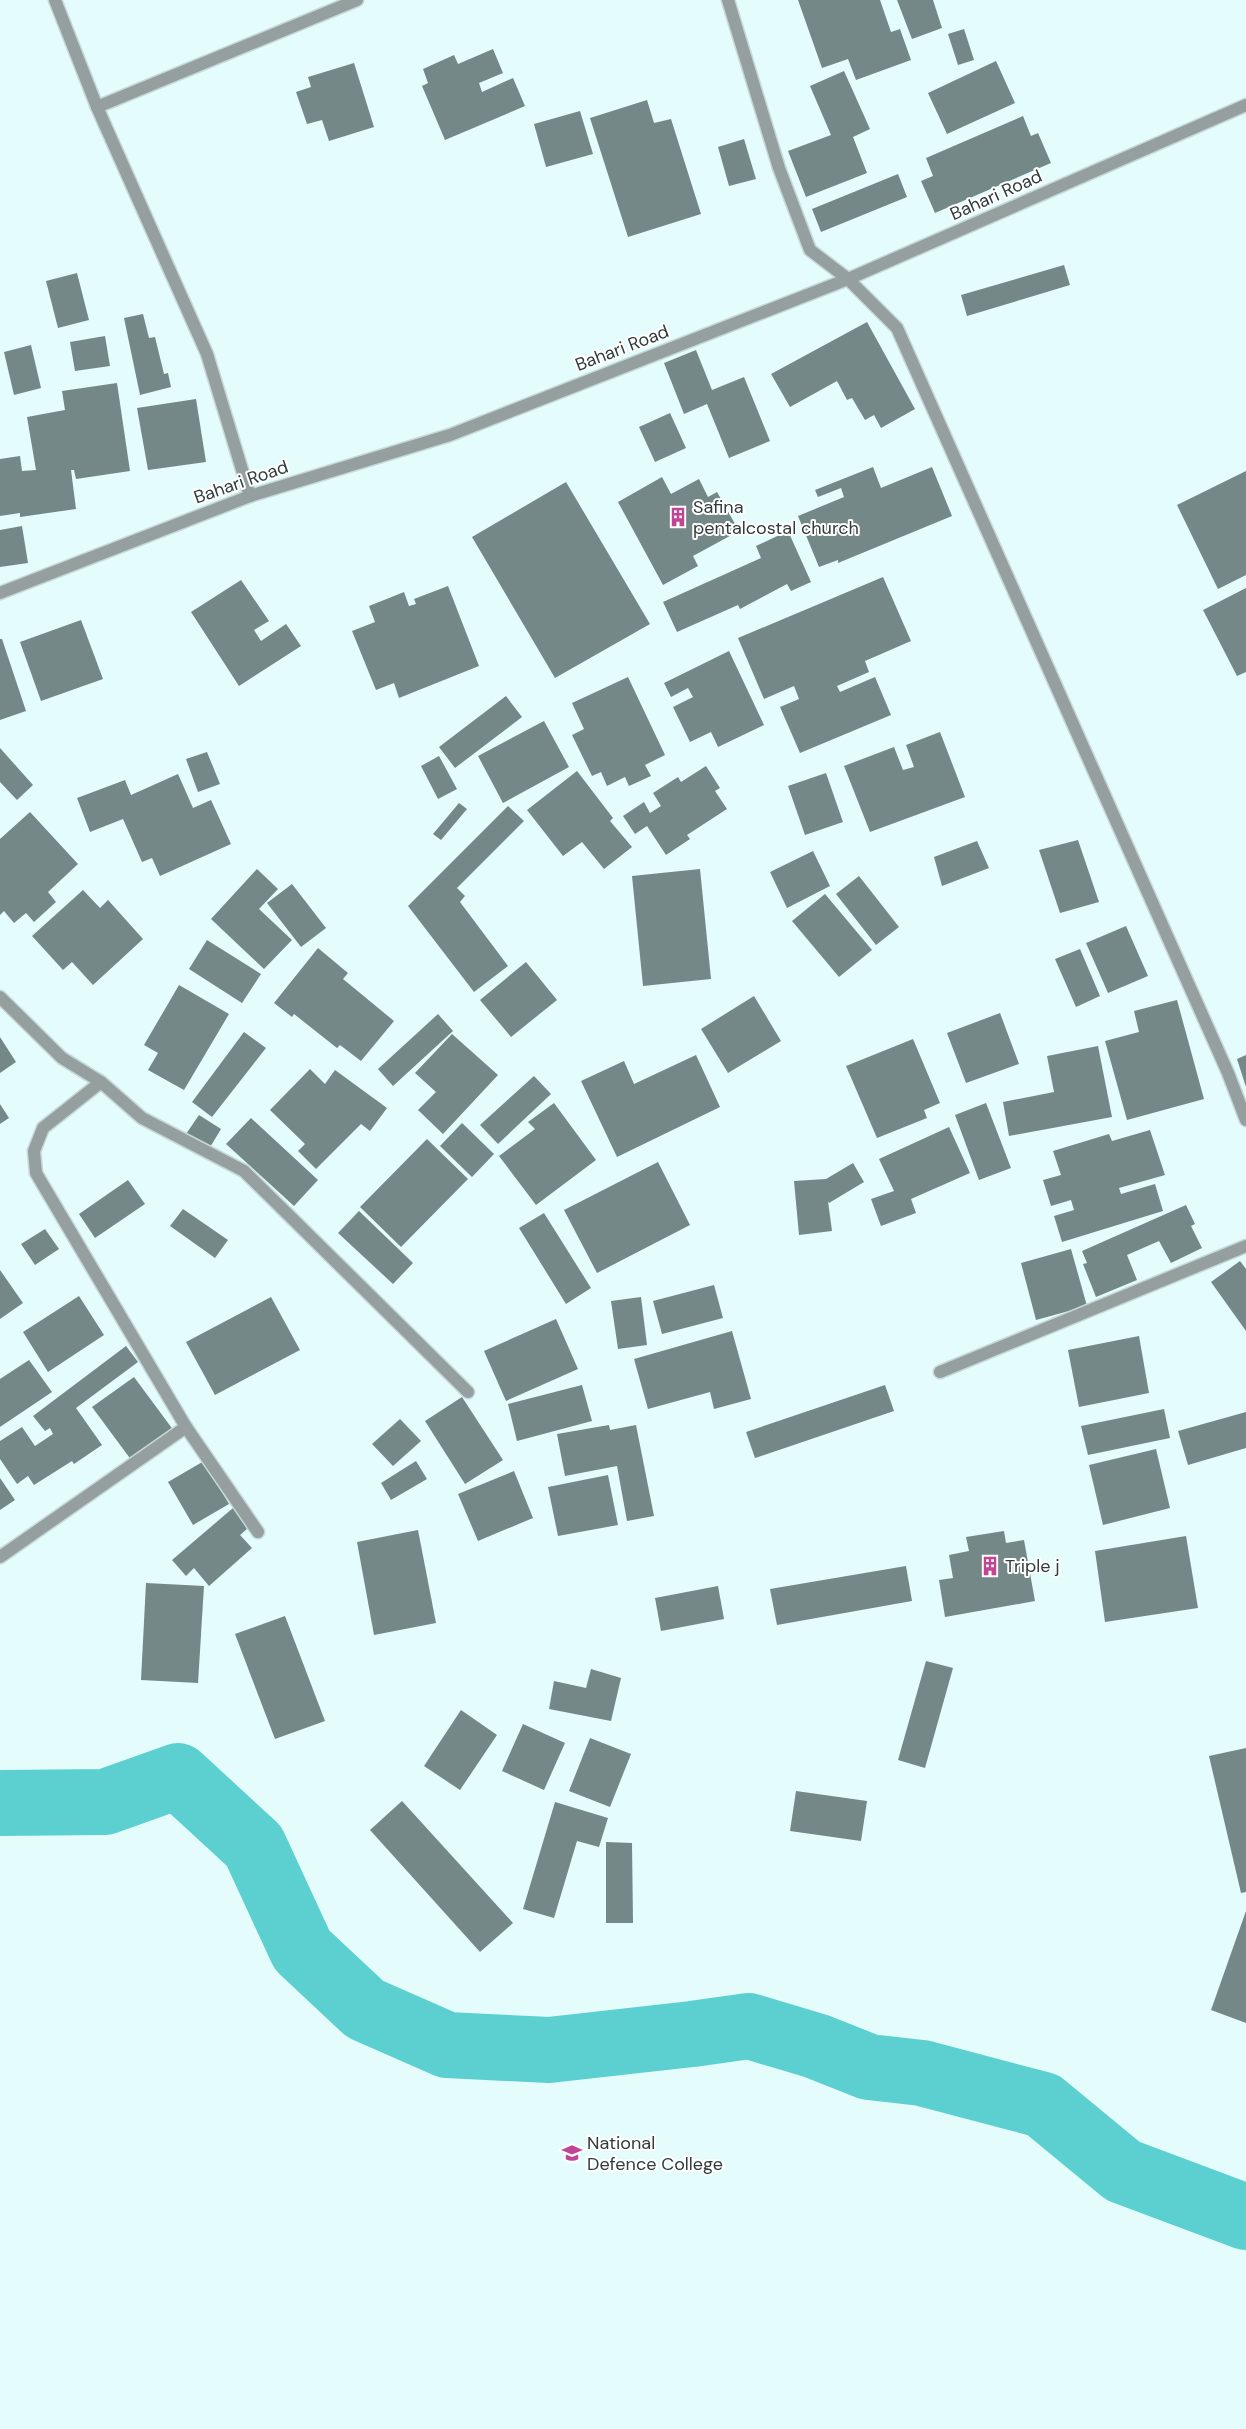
<svg xmlns="http://www.w3.org/2000/svg" width="1246" height="2429" viewBox="0 0 1246 2429" font-family="'DM Sans',sans-serif">
	<style>
		.lines { fill: none; stroke-linecap: round; stroke-linejoin: round }
		.river { stroke: #5cd0d0; stroke-width: 66 }
		.building { fill: #738887 }
		.minor-casing { stroke: #c5d9d9; stroke-width: 15 }
		.minor { stroke: #959f9f; stroke-width: 12 }
		.labels { text-anchor: middle; dominant-baseline: central; stroke-width: 4; stroke-linejoin: round; paint-order: stroke }
		.street-label { font-size: 18px; fill: #323b3b; stroke: #fff }
		.poi-label { font-size: 18px; fill: #323b3b; stroke: #fff; text-anchor: start }
	</style>
	<rect width="100%" height="100%" fill="#e5fcfc"/>
	<g class="lines">
		<polyline class="river" points="0,1803 105,1802 178,1776 254,1846 302,1950 365,2009 447,2045 549,2050 692,2034 749,2026 816,2046 869,2067 922,2073 1043,2105 1123,2171 1246,2217"/>
	</g>
	<g class="building">
		<polygon points="798,0 880,0 891,32 900,29 911,60 856,80 848,59 822,68"/>
		<polygon points="897,0 933,0 942,28 912,39"/>
		<polygon points="964,29 974,60 958,65 948,34"/>
		<polygon points="493,49 503,73 479,83 482,92 513,78 525,106 445,140 422,86 428,83 423,69 454,55 458,64"/>
		<polygon points="996,61 1015,103 947,134 928,93"/>
		<polygon points="354,63 374,127 329,141 322,120 307,124 296,92 311,87 308,77"/>
		<polygon points="844,71 870,129 853,137 867,173 806,197 788,151 831,135 810,86"/>
		<polygon points="647,100 654,123 671,119 701,214 628,237 590,118"/>
		<polygon points="580,111 593,154 546,167 534,124"/>
		<polygon points="1023,116 1031,136 1038,133 1051,163 935,213 921,181 933,176 926,158"/>
		<polygon points="744,139 756,179 729,186 718,147"/>
		<polygon points="898,174 907,197 821,232 812,209"/>
		<polygon points="1064,265 1070,285 967,316 961,295"/>
		<polygon points="77,273 89,320 58,328 46,281"/>
		<polygon points="143,314 149,338 155,337 164,374 168,373 171,387 140,395 124,318"/>
		<polygon points="867,322 915,409 881,428 874,415 865,420 852,398 847,400 837,381 790,407 771,374"/>
		<polygon points="105,336 110,366 75,371 70,342"/>
		<polygon points="31,345 41,388 14,395 4,352"/>
		<polygon points="696,350 712,390 744,377 770,441 729,458 707,404 684,414 664,363"/>
		<polygon points="117,383 130,471 76,479 74,470 71,470 76,509 20,517 20,513 0,516 0,459 20,456 22,471 36,470 27,417 65,410 62,391"/>
		<polygon points="196,399 206,462 148,470 137,408"/>
		<polygon points="670,413 686,448 655,462 639,427"/>
		<polygon points="873,467 881,488 932,467 952,516 838,563 838,560 819,567 798,516 844,497 841,488 818,497 815,490"/>
		<polygon points="1246,471 1246,575 1218,589 1177,505"/>
		<polygon points="662,477 671,494 699,479 708,497 717,492 739,531 693,556 698,566 663,585 618,502"/>
		<polygon points="566,482 650,624 555,678 472,537"/>
		<polygon points="22,526 28,563 0,567 0,530"/>
		<polygon points="788,531 811,582 791,591 787,584 740,609 738,605 677,632 663,602 761,558 756,546"/>
		<polygon points="883,577 911,641 865,661 869,672 837,686 840,692 875,677 891,715 800,753 780,707 799,699 794,686 764,699 738,638"/>
		<polygon points="241,580 269,621 254,630 261,641 286,624 301,646 239,686 191,612"/>
		<polygon points="448,586 479,666 399,698 394,683 376,690 352,631 375,622 369,606 404,592 409,606 416,604 414,599"/>
		<polygon points="1246,588 1246,672 1237,676 1203,610"/>
		<polygon points="81,620 103,679 41,701 20,642"/>
		<polygon points="0,639 2,639 26,711 0,720"/>
		<polygon points="729,651 764,725 718,747 711,732 690,742 673,707 693,697 688,688 671,697 664,683"/>
		<polygon points="628,677 665,755 645,765 651,776 629,786 625,777 607,786 601,772 592,776 572,735 584,729 572,703"/>
		<polygon points="506,696 522,717 455,768 439,747"/>
		<polygon points="544,721 569,767 503,803 478,756"/>
		<polygon points="940,732 965,797 870,832 844,766 894,747 903,770 914,767 906,745"/>
		<polygon points="0,748 33,785 17,800 0,782"/>
		<polygon points="207,752 220,784 198,792 186,759"/>
		<polygon points="439,756 457,789 438,799 421,766"/>
		<polygon points="706,766 720,788 715,791 727,809 687,835 690,839 666,855 647,826 635,834 623,816 644,802 650,813 661,806 653,793 678,777 681,782"/>
		<polygon points="577,771 613,818 610,821 632,847 604,869 582,842 563,856 527,810"/>
		<polygon points="826,773 843,822 805,835 788,786"/>
		<polygon points="178,774 193,808 211,800 231,844 160,876 152,858 142,862 123,819 90,832 77,798 125,780 131,795"/>
		<polygon points="459,803 467,809 441,840 433,834"/>
		<polygon points="508,806 524,821 457,888 465,896 460,902 508,966 474,992 408,906"/>
		<polygon points="30,812 78,864 48,892 56,902 34,922 26,913 14,923 4,911 0,915 0,839"/>
		<polygon points="1078,840 1099,902 1060,913 1039,850"/>
		<polygon points="977,841 989,868 942,886 934,857"/>
		<polygon points="813,851 830,886 787,908 770,872"/>
		<polygon points="257,869 278,889 259,909 292,940 264,969 211,919"/>
		<polygon points="700,869 711,979 643,986 632,876"/>
		<polygon points="859,876 899,927 876,945 836,894"/>
		<polygon points="292,884 326,928 301,947 267,903"/>
		<polygon points="83,890 100,908 108,900 143,939 93,985 72,962 63,970 32,936"/>
		<polygon points="825,894 872,950 839,977 792,921"/>
		<polygon points="1126,926 1148,976 1108,993 1086,943"/>
		<polygon points="207,940 261,974 242,1003 189,969"/>
		<polygon points="318,948 348,973 343,979 394,1021 361,1061 340,1045 337,1048 294,1014 292,1017 274,1003"/>
		<polygon points="1080,949 1100,996 1076,1007 1055,959"/>
		<polygon points="526,962 557,1000 511,1037 480,1000"/>
		<polygon points="179,985 229,1014 184,1090 148,1070 158,1053 144,1045"/>
		<polygon points="754,996 781,1041 728,1073 701,1029"/>
		<polygon points="1177,1000 1204,1099 1127,1120 1105,1041 1139,1032 1134,1011"/>
		<polygon points="1000,1013 1019,1064 966,1083 947,1033"/>
		<polygon points="438,1014 453,1031 393,1086 378,1069"/>
		<polygon points="244,1032 266,1048 212,1117 192,1102"/>
		<polygon points="452,1034 498,1075 443,1134 418,1110 436,1092 415,1073"/>
		<polygon points="0,1037 16,1062 0,1073"/>
		<polygon points="913,1039 940,1103 924,1110 927,1118 877,1138 846,1066"/>
		<polygon points="1098,1046 1112,1117 1009,1136 1003,1102 1054,1092 1047,1056"/>
		<polygon points="696,1055 720,1107 617,1157 581,1081 624,1061 634,1084"/>
		<polygon points="1246,1055 1246,1087 1237,1059"/>
		<polygon points="310,1069 325,1084 335,1070 387,1108 370,1131 361,1124 316,1169 298,1151 305,1144 270,1110"/>
		<polygon points="534,1076 551,1094 498,1144 480,1125"/>
		<polygon points="554,1103 596,1160 536,1205 499,1156 535,1129 528,1122"/>
		<polygon points="986,1103 1011,1168 979,1180 955,1115"/>
		<polygon points="0,1104 9,1118 0,1124"/>
		<polygon points="199,1115 221,1129 209,1149 186,1134"/>
		<polygon points="251,1118 318,1180 294,1206 226,1144"/>
		<polygon points="462,1123 494,1154 472,1177 440,1146"/>
		<polygon points="949,1127 970,1173 911,1199 916,1213 881,1226 871,1199 894,1191 879,1159"/>
		<polygon points="1150,1130 1165,1175 1119,1188 1121,1194 1155,1184 1163,1211 1062,1242 1054,1216 1074,1210 1071,1200 1051,1206 1043,1180 1061,1175 1053,1151 1109,1134 1112,1141"/>
		<polygon points="427,1139 468,1179 401,1247 360,1207"/>
		<polygon points="658,1162 690,1225 597,1273 564,1210"/>
		<polygon points="853,1163 864,1182 829,1203 828,1201 832,1231 799,1235 794,1181 826,1179"/>
		<polygon points="128,1180 145,1204 95,1238 79,1214"/>
		<polygon points="1186,1205 1195,1224 1191,1226 1202,1248 1171,1263 1159,1241 1127,1255 1137,1280 1096,1297 1083,1264 1087,1263 1082,1251"/>
		<polygon points="183,1209 228,1240 215,1258 170,1226"/>
		<polygon points="359,1211 413,1263 393,1284 338,1233"/>
		<polygon points="544,1213 591,1288 566,1304 519,1228"/>
		<polygon points="45,1229 59,1249 35,1265 21,1244"/>
		<polygon points="1071,1249 1087,1306 1036,1320 1021,1263"/>
		<polygon points="1240,1261 1246,1269 1246,1331 1211,1282"/>
		<polygon points="0,1270 23,1303 0,1319"/>
		<polygon points="714,1285 723,1318 662,1334 653,1301"/>
		<polygon points="79,1296 104,1335 48,1372 23,1332"/>
		<polygon points="271,1297 300,1350 215,1395 186,1342"/>
		<polygon points="641,1297 647,1345 618,1349 611,1301"/>
		<polygon points="556,1319 578,1369 506,1401 484,1351"/>
		<polygon points="732,1331 751,1399 714,1409 710,1392 648,1409 634,1359"/>
		<polygon points="1139,1336 1149,1393 1079,1407 1068,1350"/>
		<polygon points="126,1346 138,1362 76,1408 102,1445 74,1464 72,1461 34,1485 28,1476 17,1484 0,1459 0,1441 22,1427 35,1446 53,1434 50,1428 45,1431 33,1416"/>
		<polygon points="29,1360 52,1392 0,1427 0,1379"/>
		<polygon points="134,1377 174,1431 132,1461 92,1407"/>
		<polygon points="582,1385 592,1421 517,1441 508,1404"/>
		<polygon points="885,1385 894,1411 755,1458 746,1432"/>
		<polygon points="462,1397 503,1460 465,1484 425,1421"/>
		<polygon points="1164,1409 1170,1438 1088,1455 1081,1426"/>
		<polygon points="1246,1412 1246,1448 1188,1465 1178,1431"/>
		<polygon points="400,1419 421,1441 393,1466 372,1444"/>
		<polygon points="609,1425 610,1430 636,1425 654,1516 627,1521 617,1466 565,1476 557,1434"/>
		<polygon points="1156,1449 1170,1508 1103,1525 1089,1465"/>
		<polygon points="204,1461 229,1504 193,1525 168,1482"/>
		<polygon points="416,1461 427,1479 391,1500 381,1483"/>
		<polygon points="514,1471 533,1518 478,1541 458,1494"/>
		<polygon points="608,1475 618,1525 558,1536 548,1487"/>
		<polygon points="0,1478 15,1500 0,1510"/>
		<polygon points="233,1508 248,1528 240,1535 252,1548 209,1586 194,1568 186,1576 172,1560"/>
		<polygon points="418,1530 436,1623 374,1635 357,1542"/>
		<polygon points="1004,1531 1006,1543 1024,1540 1035,1601 945,1617 939,1580 953,1578 949,1555 969,1551 966,1537"/>
		<polygon points="1186,1536 1198,1608 1105,1622 1095,1551"/>
		<polygon points="906,1566 912,1601 777,1625 770,1589"/>
		<polygon points="146,1583 204,1586 198,1683 141,1680"/>
		<polygon points="718,1586 724,1619 661,1631 655,1598"/>
		<polygon points="285,1616 325,1721 275,1739 235,1634"/>
		<polygon points="926,1661 953,1668 925,1768 898,1760"/>
		<polygon points="591,1669 621,1678 611,1721 549,1709 554,1681 586,1688"/>
		<polygon points="461,1710 497,1735 460,1790 424,1766"/>
		<polygon points="523,1724 565,1743 544,1790 502,1771"/>
		<polygon points="590,1738 631,1754 610,1807 569,1791"/>
		<polygon points="1246,1748 1246,1892 1241,1893 1209,1756"/>
		<polygon points="796,1791 867,1801 861,1841 790,1831"/>
		<polygon points="402,1801 513,1923 480,1952 370,1830"/>
		<polygon points="555,1802 608,1818 599,1847 577,1841 554,1918 523,1909"/>
		<polygon points="606,1842 632,1843 633,1923 606,1923"/>
		<polygon points="1246,1911 1246,2023 1211,2010"/>
	</g>
	<g class="lines">
		<defs>
			<g id="minor">
				<polyline points="55,0 97,107 207,354 250,496"/>
				<polyline points="728,0 779,168 810,250 848,279 897,328 1228,1073 1246,1120"/>
				<polyline points="97,107 357,0"/>
				<polyline points="0,593 250,496 450,435 848,279 1246,105"/>
				<polyline points="0,997 62,1058 101,1082 142,1118 244,1171 468,1392"/>
				<polyline points="101,1082 43,1128 34,1151 36,1173 186,1427 258,1532"/>
				<polyline points="940,1372 1246,1246"/>
				<polyline points="0,1557 186,1427"/>
			</g>
		</defs>
		<use href="#minor" class="minor-casing"/>
		<use href="#minor" class="minor"/>
	</g>
	<defs>
		<symbol id="building-bare" viewBox="-9 -9 18 18"><path d="M-4-6H4V6H1V3H-1V6H-4ZM-2.5-4.3h1.7v1.8h-1.7ZM.8-4.3h1.7v1.8H.8ZM-2.5-1h1.7V.8h-1.7ZM.8-1h1.7V.8H.8Z" fill="#c14594" stroke="#fff" stroke-width="2.5" paint-order="stroke"/></symbol>
		<symbol id="school-bare" viewBox="-9 -9 18 18"><path d="M0-5L7-2L0 1L-7-2ZM-4 1L0 2.5L4 1V4Q0 6-4 4Z" fill="#c14594" stroke="#fff" stroke-width="2.5" paint-order="stroke"/></symbol>
	</defs>
	<g fill-rule="evenodd">
		<use href="#building-bare" x="664" y="503" width="28" height="28"/>
		<use href="#building-bare" x="976" y="1552" width="28" height="28"/>
		<use href="#school-bare" x="558" y="2139" width="28" height="28"/>
	</g>
	<g class="labels">
		<g class="street-label">
			<text transform="translate(996 195) rotate(-24)">Bahari Road</text>
			<text transform="translate(622 348) rotate(-21)">Bahari Road</text>
			<text transform="translate(241 482) rotate(-19)">Bahari Road</text>
		</g>
		<g class="poi-label">
			<text x="693" y="507">Safina<tspan x="693" dy="21">pentalcostal church</tspan></text>
			<text x="1005" y="1566">Triple j</text>
			<text x="587" y="2143">National<tspan x="587" dy="21">Defence College</tspan></text>
		</g>
	</g>
</svg>
